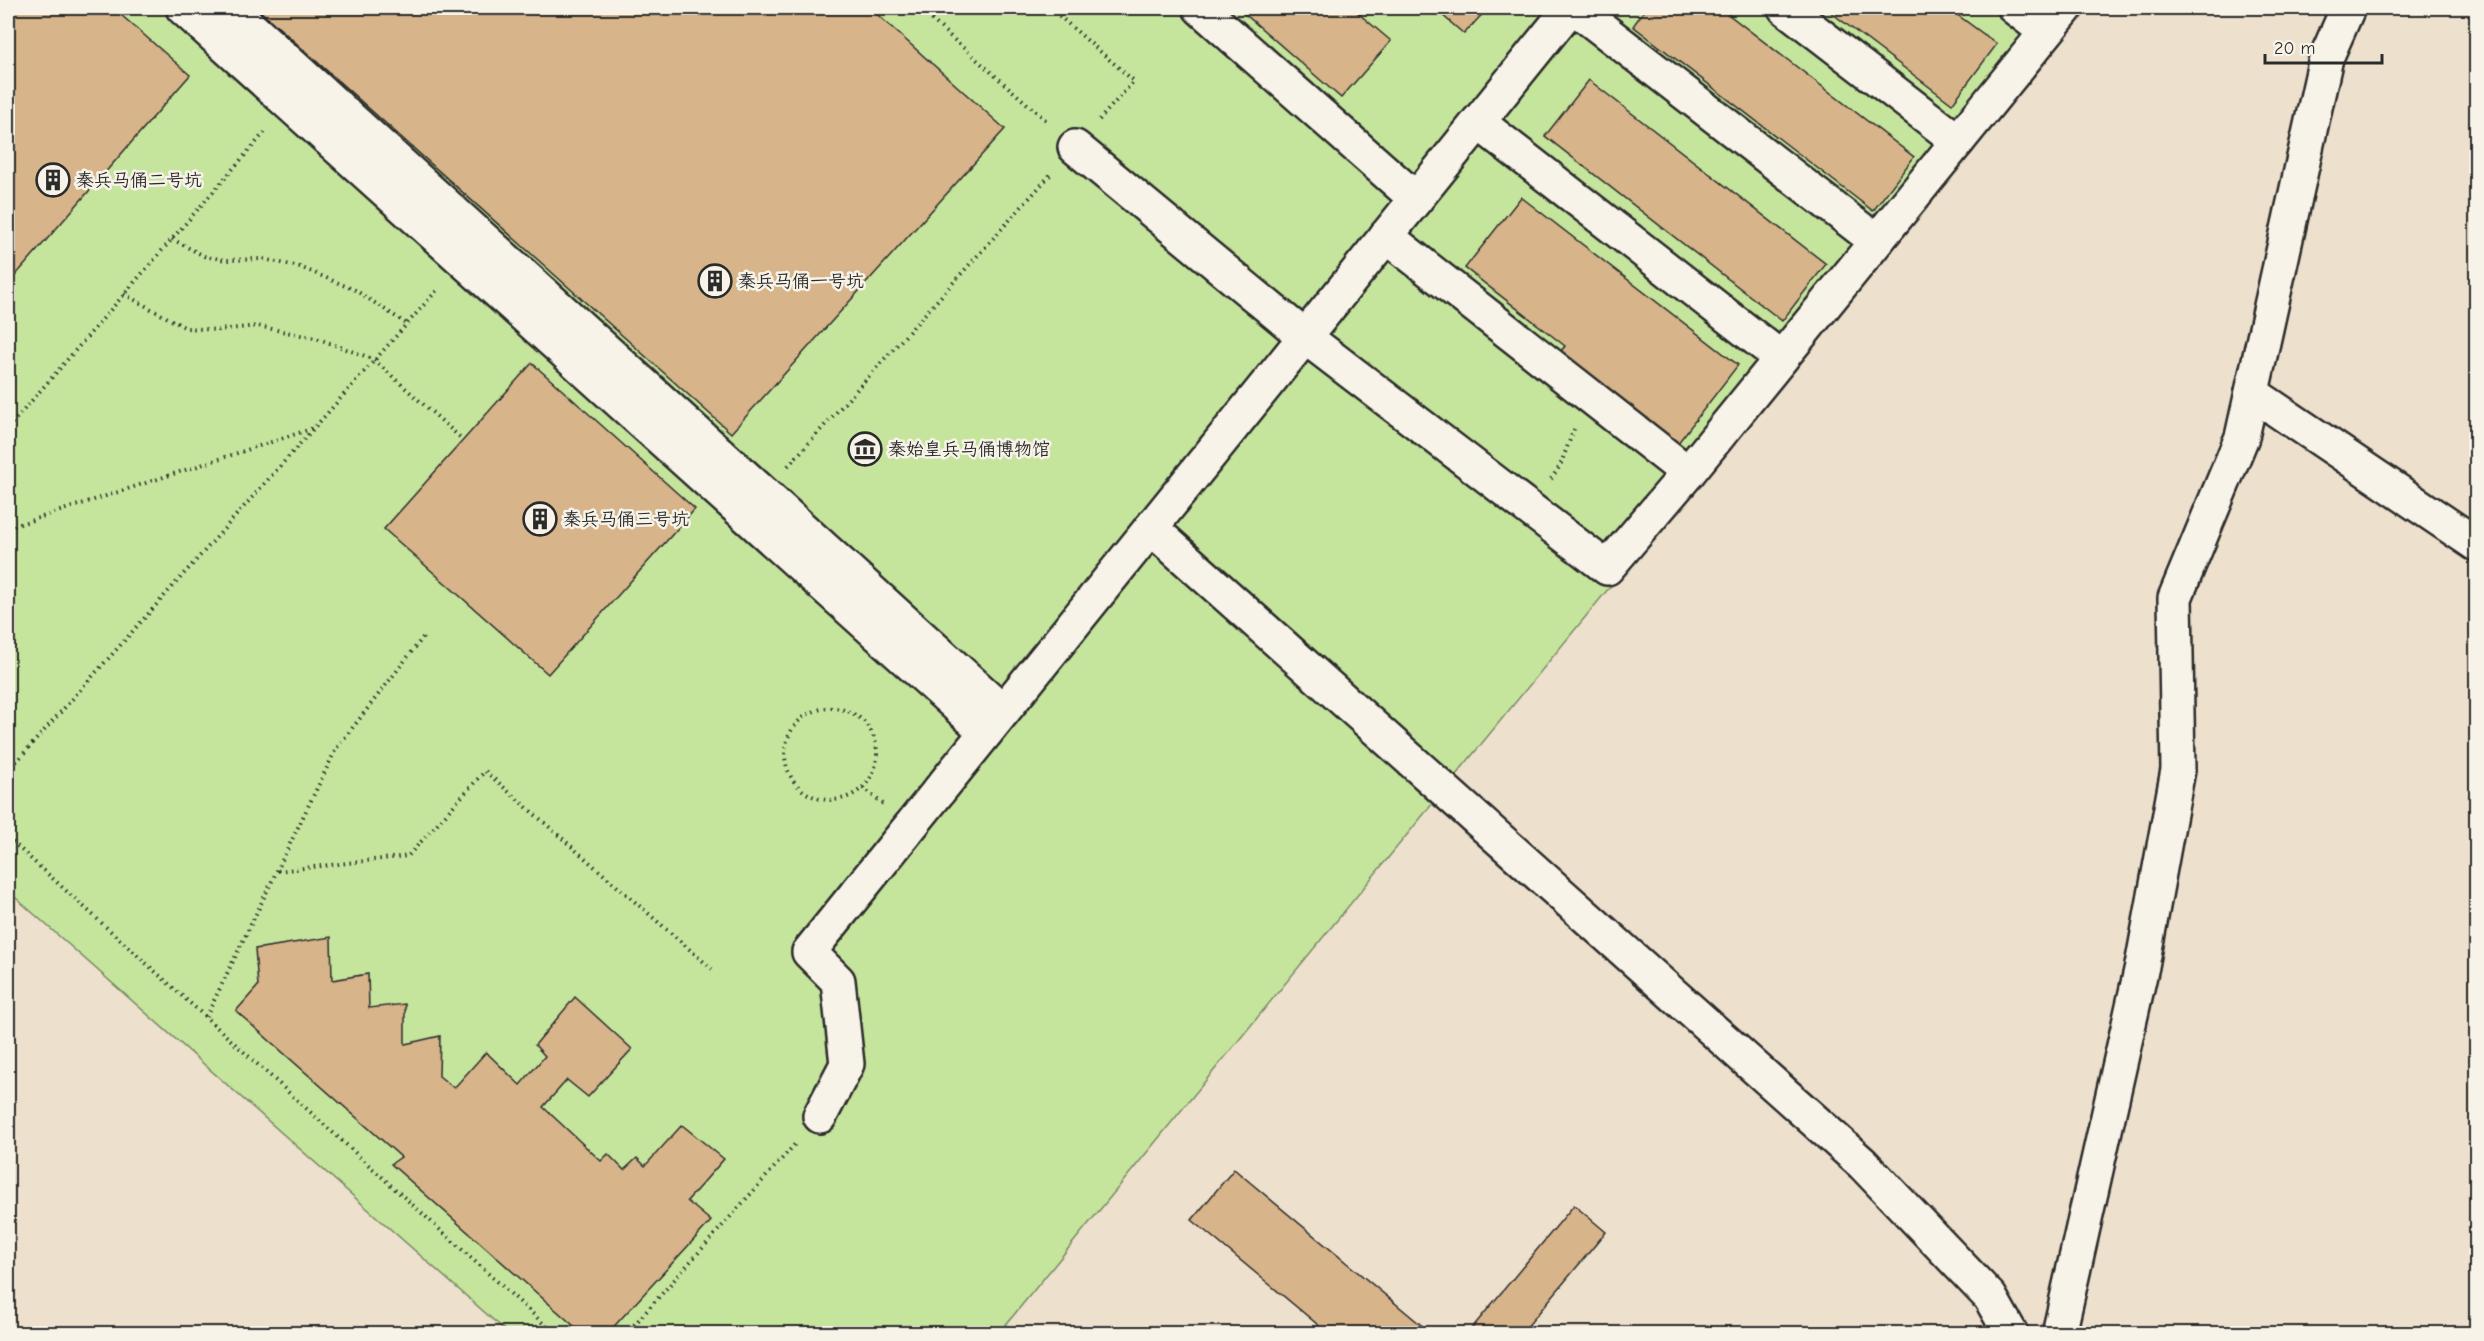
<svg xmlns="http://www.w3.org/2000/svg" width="2484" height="1341" viewBox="0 0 2484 1341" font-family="'Comic Neue','LXGW WenKai TC',sans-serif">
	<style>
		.green { fill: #c5e59d; stroke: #788864; stroke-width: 1.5 }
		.building { fill: #d7b489; stroke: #2b2b2b; stroke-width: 1.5 }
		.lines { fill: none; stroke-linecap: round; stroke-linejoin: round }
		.minor-casing { stroke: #2b2b2b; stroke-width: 38 }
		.path { stroke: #2b2b2b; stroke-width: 4; stroke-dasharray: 1.5 4.5; stroke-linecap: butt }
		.minor { stroke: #f7f3e8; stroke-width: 33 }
		.labels { text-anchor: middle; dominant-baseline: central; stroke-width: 5; stroke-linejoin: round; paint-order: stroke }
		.poi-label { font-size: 18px; fill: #2b2b2b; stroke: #f7f3e8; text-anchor: start }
	</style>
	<rect width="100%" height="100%" fill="#ede0cc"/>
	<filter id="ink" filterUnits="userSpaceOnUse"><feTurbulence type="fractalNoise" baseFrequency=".0167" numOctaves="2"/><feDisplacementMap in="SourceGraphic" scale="12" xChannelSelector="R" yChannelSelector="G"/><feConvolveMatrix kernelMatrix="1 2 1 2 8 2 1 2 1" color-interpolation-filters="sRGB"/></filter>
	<g filter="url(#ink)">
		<polygon class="green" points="8,8 2084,8 999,1333 508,1333 8,891"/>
		<g class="building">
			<polygon points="8,8 113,8 190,75 8,284"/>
			<polygon points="257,8 870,8 1005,129 731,433"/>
			<polygon points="1238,8 1352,8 1391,41 1341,98"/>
			<polygon points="1434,8 1488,8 1464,34"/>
			<polygon points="1646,8 1720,8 1914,157 1873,211 1633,26"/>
			<polygon points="1825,8 1948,8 1997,44 1952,104"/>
			<polygon points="1589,80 1826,264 1782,321 1545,136"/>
			<polygon points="1521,197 1738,365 1678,443 1560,352 1565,346 1465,268"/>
			<polygon points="532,363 695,509 548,674 384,529"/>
			<polygon points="331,937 332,980 368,974 369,1008 405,1004 405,1044 440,1036 439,1076 454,1088 486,1052 520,1085 545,1056 535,1045 575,997 632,1049 588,1097 567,1080 543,1107 601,1161 608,1154 624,1170 637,1158 645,1166 682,1125 724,1159 687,1201 711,1221 607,1334 583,1334 391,1164 401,1157 236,1011 258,986 255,949"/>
			<polygon points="1234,1169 1432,1334 1329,1334 1192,1220"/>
			<polygon points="1574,1205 1606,1232 1521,1334 1467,1334"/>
		</g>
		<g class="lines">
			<defs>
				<g id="minor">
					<polyline points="183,8 986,732"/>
					<polyline points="229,8 1003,711"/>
					<polyline points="1200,8 1416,199"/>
					<polyline points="1575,8 1876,241"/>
					<polyline points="1785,8 1958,141"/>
					<polyline points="2015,8 2046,32"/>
					<polyline points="1478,122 1781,358"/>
					<polyline points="1075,147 1305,337 1607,568 1688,473 2066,8"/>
					<polyline points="1386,236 1688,473"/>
					<polyline points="2252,393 2476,544"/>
					<polyline points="1151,528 1863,1164 1990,1297 2011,1334"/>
					<polyline points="820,1116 847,1064 838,981 809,952 1570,8"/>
					<polyline points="2059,1334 2142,966 2178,770 2175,598 2242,437 2326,58 2348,8"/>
				</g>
			</defs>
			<use href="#minor" class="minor-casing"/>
			<g class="path">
				<polyline points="918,8 1048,122"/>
				<polyline points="1050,8 1134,81 1099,120"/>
				<polyline points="172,239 204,256 226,260 263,259 300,267 355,290 407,324"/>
				<polyline points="124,294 186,328 218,330 258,326 319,339 373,359 463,440"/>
				<polyline points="8,428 265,132"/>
				<polyline points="788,466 1052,173"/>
				<polyline points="1551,479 1560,466 1574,429"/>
				<polyline points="8,528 314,428"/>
				<circle cx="831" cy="754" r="46"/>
				<polyline points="8,771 439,288"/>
				<polyline points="863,788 883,804"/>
				<polyline points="8,838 555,1334"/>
				<polyline points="278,871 408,856 485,771 712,969"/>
				<polyline points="206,1017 336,749 424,636"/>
				<polyline points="626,1334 796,1143"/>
			</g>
			<use href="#minor" class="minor"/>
		</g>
	</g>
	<defs>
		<symbol id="building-ring" viewBox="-11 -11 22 22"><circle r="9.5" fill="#f7f3e8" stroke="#2b2b2b" stroke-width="1.5"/><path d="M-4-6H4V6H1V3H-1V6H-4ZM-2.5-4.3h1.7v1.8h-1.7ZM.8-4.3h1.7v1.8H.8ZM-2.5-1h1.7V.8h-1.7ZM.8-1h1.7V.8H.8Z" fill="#2b2b2b"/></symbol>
		<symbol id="museum-ring" viewBox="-11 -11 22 22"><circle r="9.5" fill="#f7f3e8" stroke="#2b2b2b" stroke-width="1.5"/><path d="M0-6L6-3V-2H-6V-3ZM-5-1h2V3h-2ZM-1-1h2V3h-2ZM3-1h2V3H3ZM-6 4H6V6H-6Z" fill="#2b2b2b"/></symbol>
	</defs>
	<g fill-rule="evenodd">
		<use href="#building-ring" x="34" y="161" width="38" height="38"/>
		<use href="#building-ring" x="696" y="262" width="38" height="38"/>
		<use href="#museum-ring" x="846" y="430" width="38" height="38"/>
		<use href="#building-ring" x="521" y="500" width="38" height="38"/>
	</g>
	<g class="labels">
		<g class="poi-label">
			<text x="76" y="180">秦兵马俑二号坑</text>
			<text x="738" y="281">秦兵马俑一号坑</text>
			<text x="888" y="449">秦始皇兵马俑博物馆</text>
			<text x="563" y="519">秦兵马俑三号坑</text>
		</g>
	</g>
	<rect width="2484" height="1341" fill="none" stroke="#f7f3e8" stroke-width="30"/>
	<rect x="15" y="15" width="2454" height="1311" fill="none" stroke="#2b2b2b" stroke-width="2" filter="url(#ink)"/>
	<path d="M2265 54v9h117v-9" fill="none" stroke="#2b2b2b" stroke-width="3"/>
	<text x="2274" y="54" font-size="18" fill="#2b2b2b" stroke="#f7f3e8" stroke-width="4.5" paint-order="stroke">20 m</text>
</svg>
